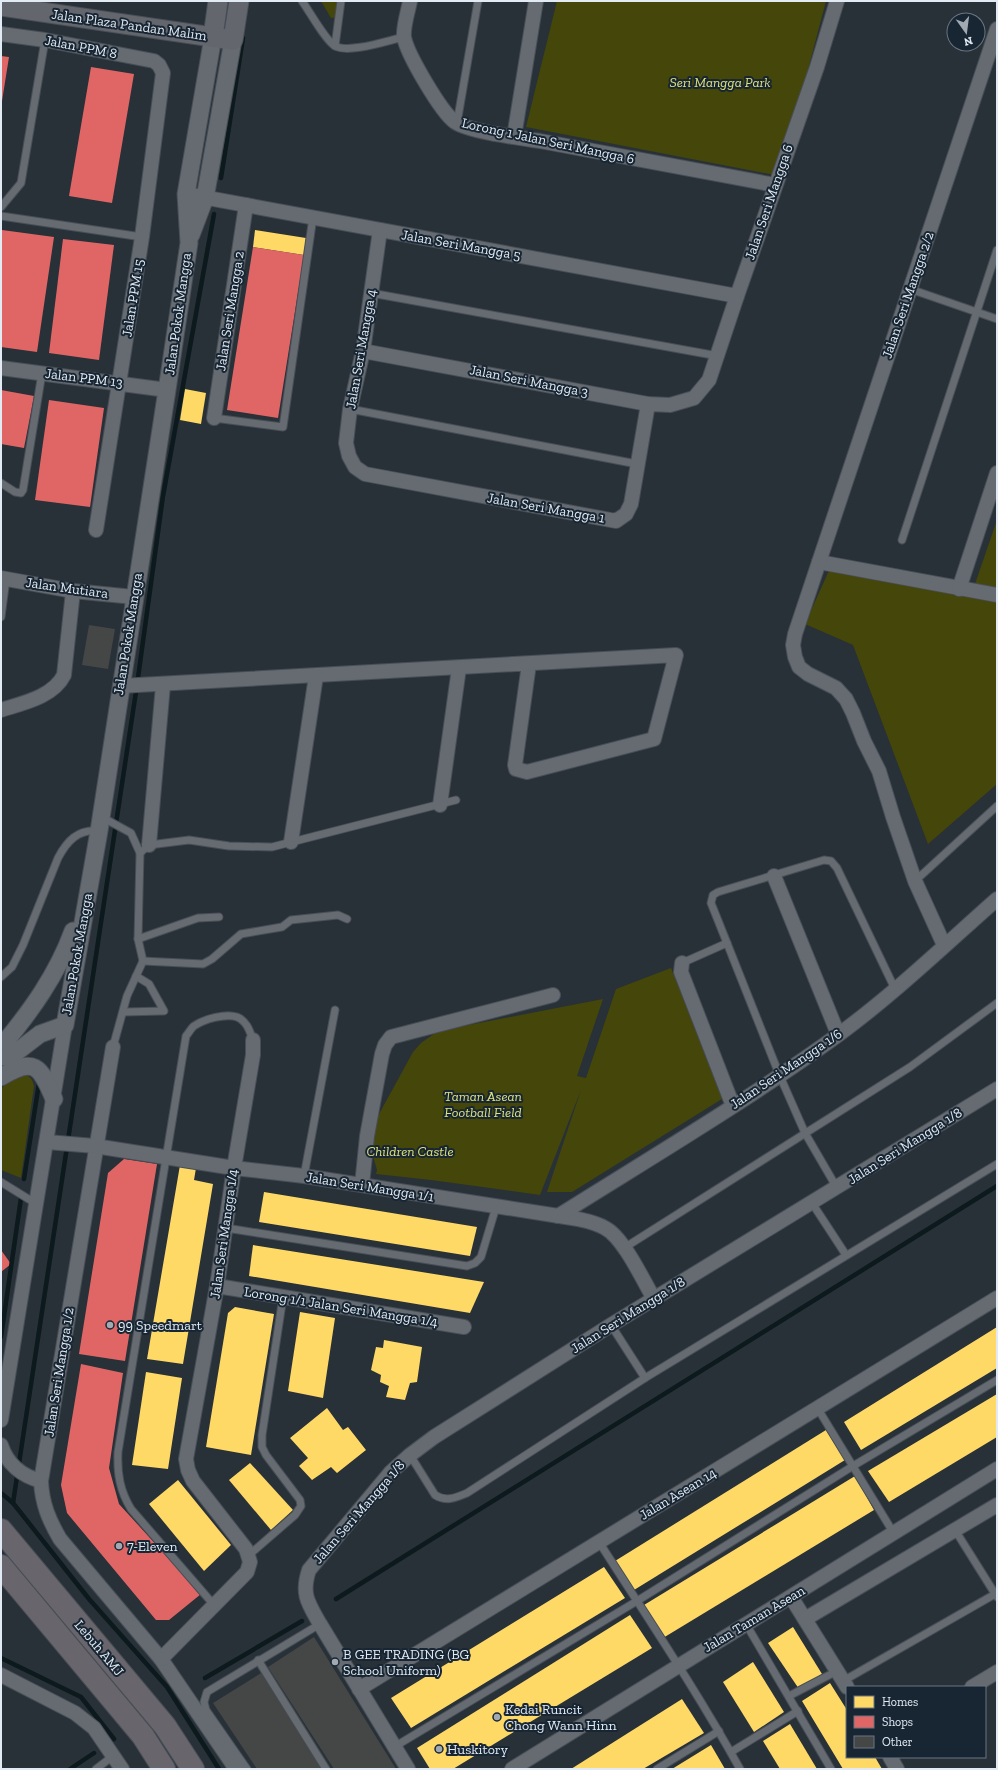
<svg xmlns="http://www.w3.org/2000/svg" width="998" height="1770" viewBox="0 0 998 1770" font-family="'Zilla Slab',serif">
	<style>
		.green { fill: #454609 }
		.homes { fill: #ffd966 }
		.shops { fill: #e06666 }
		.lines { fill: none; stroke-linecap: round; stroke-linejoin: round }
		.stream { stroke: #0c191d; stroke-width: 4.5 }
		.building { fill: #454646 }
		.service-casing { stroke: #484e56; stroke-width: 9 }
		.minor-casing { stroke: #484e56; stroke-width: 16 }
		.tertiary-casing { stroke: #484e56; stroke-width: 19 }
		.secondary-casing { stroke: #484e56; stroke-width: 21 }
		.trunk-casing { stroke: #484e56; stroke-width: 24 }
		.service { stroke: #656b71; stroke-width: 7 }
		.minor { stroke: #656b71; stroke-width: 14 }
		.tertiary { stroke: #656b71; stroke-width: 17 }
		.secondary { stroke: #64666e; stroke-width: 19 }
		.trunk { stroke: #68656c; stroke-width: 22 }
		.poi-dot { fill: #a1aab2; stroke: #182634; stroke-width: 1.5 }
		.labels { text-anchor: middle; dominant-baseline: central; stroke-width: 4; stroke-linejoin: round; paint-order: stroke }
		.street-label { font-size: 14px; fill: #e2ebf4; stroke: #182634 }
		.park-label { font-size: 14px; font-style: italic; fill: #dee27b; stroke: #182634 }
		.poi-label { font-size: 14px; fill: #e2ebf4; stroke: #182634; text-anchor: start }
	</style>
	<rect width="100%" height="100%" fill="#283038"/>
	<g class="green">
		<polygon points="321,1 340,1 338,17 331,18"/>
		<polygon points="557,1 826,1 780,176 526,127"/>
		<polygon points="997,520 997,784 928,844 853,645 805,624 831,566 975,584"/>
		<polygon points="671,968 722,1099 572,1192 547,1192 581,1090 540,1195 431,1180 376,1174 377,1170 367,1136 413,1052 421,1043 438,1031 603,999 577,1076 586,1078 616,989"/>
		<path d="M20,1075C29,1075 32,1077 34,1086L21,1178L1,1170V1089L10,1079Z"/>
	</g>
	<g class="homes">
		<polygon points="255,230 306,238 304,255 253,247"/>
		<polygon points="185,389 206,393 201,424 180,420"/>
		<polygon points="180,1165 196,1168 194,1180 213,1184 183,1364 147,1359"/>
		<polygon points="264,1192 477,1227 470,1256 259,1222"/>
		<polygon points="253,1245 484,1282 470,1313 249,1276"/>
		<polygon points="235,1307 274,1314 251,1455 206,1447 228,1313"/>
		<polygon points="300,1312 335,1318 323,1398 288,1391"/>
		<polygon points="997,1327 997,1368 861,1450 844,1422"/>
		<polygon points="384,1340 422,1347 417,1382 410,1383 405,1400 386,1397 389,1386 380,1382 381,1375 371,1370 376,1347 383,1348"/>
		<polygon points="146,1372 182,1378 168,1469 132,1465"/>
		<polygon points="997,1394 997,1437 889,1502 868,1471"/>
		<polygon points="327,1408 343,1430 348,1427 366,1450 337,1473 331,1467 312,1480 299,1466 308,1458 290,1438"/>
		<polygon points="826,1430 845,1460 634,1590 615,1561"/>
		<polygon points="250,1463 293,1510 271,1530 229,1480"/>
		<polygon points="855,1476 874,1510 663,1638 644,1605"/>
		<polygon points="178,1480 231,1545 204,1571 149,1504"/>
		<polygon points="604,1567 625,1598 411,1728 391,1698"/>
		<polygon points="630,1615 652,1648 453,1769 430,1769 417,1748"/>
		<polygon points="793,1627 822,1674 799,1689 768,1643"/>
		<polygon points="753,1662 784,1712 754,1732 723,1682"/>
		<polygon points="830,1683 847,1710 847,1757 875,1757 882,1769 843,1769 802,1701"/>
		<polygon points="682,1699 704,1733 643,1769 571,1769"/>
		<polygon points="790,1724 817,1769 780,1769 763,1741"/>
		<polygon points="711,1745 725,1769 672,1769"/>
	</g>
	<g class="shops">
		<polygon points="1,56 9,57 2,101 1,101"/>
		<polygon points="91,67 134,74 112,203 69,196"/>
		<polygon points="2,230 54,237 37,352 1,347"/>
		<polygon points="63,239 114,245 99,360 49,353"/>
		<polygon points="253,247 304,255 278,418 227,410"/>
		<polygon points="1,390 34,396 24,448 1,444"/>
		<polygon points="49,400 104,408 90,507 35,500"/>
		<polygon points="124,1159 157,1164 125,1361 79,1354 108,1173"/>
		<polygon points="1,1250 11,1264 1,1272"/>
		<polygon points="81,1364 123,1373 109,1468 119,1504 201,1594 169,1620 156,1620 67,1513 61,1485"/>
	</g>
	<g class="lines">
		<g class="stream">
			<polyline points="221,178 243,38"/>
			<polyline points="24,1179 39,1083 37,1079"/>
			<polyline points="1,1337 21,1198"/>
			<polyline points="1,1493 13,1503 89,1599 167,1687 219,1769"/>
			<polyline points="13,1503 137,685 163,496 214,214"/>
			<polyline points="336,1599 997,1186"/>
			<polyline points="1,1658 81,1697 114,1739"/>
			<polyline points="205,1678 302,1621"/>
			<polyline points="70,1769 94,1753"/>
		</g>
	</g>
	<g class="building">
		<polygon points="89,625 115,629 108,669 82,665"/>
		<polygon points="314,1637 396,1769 334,1769 268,1667"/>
		<polygon points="261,1673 321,1769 257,1769 213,1703"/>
	</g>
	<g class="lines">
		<defs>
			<g id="service">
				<path d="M302,1C310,12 325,40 335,46C349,54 389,40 404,37"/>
				<polyline points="335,46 341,1"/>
				<polyline points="457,123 478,1"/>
				<polyline points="1,207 21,183 45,40"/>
				<polyline points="1,216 142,237"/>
				<polyline points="910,289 997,319"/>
				<polyline points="371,293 718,356"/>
				<polyline points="350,409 637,464"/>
				<polyline points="214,418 283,427 313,217"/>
				<polyline points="1,483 15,492 21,493 23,490 42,373"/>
				<polyline points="902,540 997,250"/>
				<polyline points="1,617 6,579"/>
				<polyline points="100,820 109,821 131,833 140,853 138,939 143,961 127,996 113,1047"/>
				<polyline points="140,853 149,845 189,840 229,846 272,847 456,800"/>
				<polyline points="915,881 997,806"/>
				<polyline points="138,939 198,918 219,917"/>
				<polyline points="727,943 779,1074 805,1133 837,1188"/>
				<polyline points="143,961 203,964 212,959 241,934 282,927 291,920 338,915 347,919"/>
				<polyline points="682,963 727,943 711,903 713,895 718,892 824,860 831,861 837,868 895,989"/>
				<path d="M1,977L12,967L23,945L58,858C67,841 78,829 98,831"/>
				<polyline points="124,1012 164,1011 149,984 136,976"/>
				<polyline points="304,1176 335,1010"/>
				<polyline points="1,1182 35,1203"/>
				<polyline points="812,1203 846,1255"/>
				<polyline points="226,1228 467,1266 475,1263 481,1257 496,1207"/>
				<polyline points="624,1248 910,1067 997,1003"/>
				<polyline points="611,1325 645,1378"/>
				<polyline points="818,1409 893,1532"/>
				<path d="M410,1455L435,1495C446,1502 455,1498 467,1493L645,1378L997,1164"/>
				<polyline points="955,1530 997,1597"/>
				<path d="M599,1542C647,1617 697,1691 740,1769"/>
				<polyline points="249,1555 295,1515 301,1506 300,1500 266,1455 262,1447 262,1435 283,1297"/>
				<path d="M214,1605L131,1509C120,1491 117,1474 118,1452L186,1036C189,1033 191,1028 194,1026C204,1019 226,1013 237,1017C247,1021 250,1032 253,1040"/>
				<polyline points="746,1624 831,1769"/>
				<polyline points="258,1660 326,1769"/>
				<polyline points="843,1681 997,1593"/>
				<polyline points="789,1696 837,1671"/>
				<polyline points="394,1747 637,1601 853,1466 997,1380"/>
				<polyline points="731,1752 798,1711"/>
				<polyline points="96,1769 113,1756"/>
				<polyline points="247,1769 206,1710 204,1702 207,1692 320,1624"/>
				<polyline points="657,1769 719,1731"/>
			</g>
			<g id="minor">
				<path d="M410,1C408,12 403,26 404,37C407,54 441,112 455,122C470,132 520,138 540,141C619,156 697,170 775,185"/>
				<polyline points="1,34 45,40 154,61 159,65 163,73 142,237 96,530"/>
				<polyline points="514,137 536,1"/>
				<polyline points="186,194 737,296"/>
				<polyline points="380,230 363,351 350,409 346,443 349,456 355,467 365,474 616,521 626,514 631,504 648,404"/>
				<polyline points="363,351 648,404 670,405 694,398 709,380 737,296 817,67 837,1"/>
				<polyline points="1,368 167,390"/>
				<polyline points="214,418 246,205"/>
				<polyline points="819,562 997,595"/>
				<polyline points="1,578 73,591 134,597"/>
				<polyline points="959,589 997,473"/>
				<polyline points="120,686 676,655 654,739 527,772 516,769 515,765 529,664"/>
				<path d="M1,710C23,703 53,697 64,675L73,591"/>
				<polyline points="440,805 459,668"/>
				<polyline points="291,842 316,676"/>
				<polyline points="149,845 163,685"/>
				<polyline points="774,876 838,1034"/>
				<polyline points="944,945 915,881 893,817 879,771 864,741 853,713 846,699 836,688 808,674 799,667 795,657 793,645 795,634 819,562 997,29"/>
				<polyline points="682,963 681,972 733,1106"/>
				<path d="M113,1047L41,1481C42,1504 49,1520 60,1539L161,1659L236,1769"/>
				<path d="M47,1142L95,1146L234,1168L304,1176L578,1219C587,1221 597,1223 605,1228C623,1237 643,1280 654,1299"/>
				<polyline points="362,1185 367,1136 382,1054 385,1045 391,1037 553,995"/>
				<path d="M558,1216C652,1157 748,1100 838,1035C894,994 945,945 997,899"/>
				<polyline points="217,1286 464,1327"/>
				<polyline points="1,1420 65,1025"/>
				<path d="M1,1445C7,1464 22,1476 41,1481"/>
				<polyline points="791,1597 847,1687"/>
				<polyline points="805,1619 997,1505"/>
				<polyline points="161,1659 247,1572 250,1562 246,1549 193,1481 188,1470 186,1459 217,1286 234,1168 253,1055 253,1040"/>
				<polyline points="1,1675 75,1713 94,1728 122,1769"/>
				<polyline points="972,1687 997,1672"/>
				<polyline points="359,1689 997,1298"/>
				<polyline points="890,1757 897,1769"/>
				<path d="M408,1769L320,1624C308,1603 301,1594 309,1570L391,1472L410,1455L434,1437L611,1325L997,1089"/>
				<polyline points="512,1769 997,1469"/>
			</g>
			<g id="tertiary">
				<polyline points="191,235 205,198 233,40"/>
				<path d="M1,1047C31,1011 57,975 73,931"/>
				<polyline points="1,1057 10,1057 40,1034 65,1025 99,831 167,390 189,243 186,194 213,37"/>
				<path d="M1,1077C34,1057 40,1065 54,1099"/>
			</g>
			<g id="secondary">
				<polyline points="1,6 233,40 239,1"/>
				<polyline points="213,37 218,1"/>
			</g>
			<g id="trunk">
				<polyline points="1,1530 165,1726 193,1769"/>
				<polyline points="1,1566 143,1736 164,1769"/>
			</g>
		</defs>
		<use href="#service" class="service-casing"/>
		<use href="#minor" class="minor-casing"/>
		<use href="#tertiary" class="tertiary-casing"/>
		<use href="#secondary" class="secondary-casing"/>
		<use href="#trunk" class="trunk-casing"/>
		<use href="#service" class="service"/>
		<use href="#minor" class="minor"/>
		<use href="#tertiary" class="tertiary"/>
		<use href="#secondary" class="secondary"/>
		<use href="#trunk" class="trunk"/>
	</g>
	<g class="poi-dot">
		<circle cx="110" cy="1325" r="4"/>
		<circle cx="119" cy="1546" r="4"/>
		<circle cx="335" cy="1662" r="4"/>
		<circle cx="497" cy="1717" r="4"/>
		<circle cx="439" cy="1749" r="4"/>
	</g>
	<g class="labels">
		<g class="street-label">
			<text transform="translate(129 25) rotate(8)">Jalan Plaza Pandan Malim</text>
			<text transform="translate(81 47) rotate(11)">Jalan PPM 8</text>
			<text transform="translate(548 141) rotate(12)">Lorong 1 Jalan Seri Mangga 6</text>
			<text transform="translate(769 202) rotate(-71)">Jalan Seri Mangga 6</text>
			<text transform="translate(461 245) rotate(10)">Jalan Seri Mangga 5</text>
			<text transform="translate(908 295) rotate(-71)">Jalan Seri Mangga 2/2</text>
			<text transform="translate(133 298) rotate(-81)">Jalan PPM 15</text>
			<text transform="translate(230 311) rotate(-81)">Jalan Seri Mangga 2</text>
			<text transform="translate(178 314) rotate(-82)">Jalan Pokok Mangga</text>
			<text transform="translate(361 349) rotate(-80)">Jalan Seri Mangga 4</text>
			<text transform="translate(84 378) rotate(7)">Jalan PPM 13</text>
			<text transform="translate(529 381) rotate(11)">Jalan Seri Mangga 3</text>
			<text transform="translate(546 508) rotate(10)">Jalan Seri Mangga 1</text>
			<text transform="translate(67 588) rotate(8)">Jalan Mutiara</text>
			<text transform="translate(128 634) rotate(-81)">Jalan Pokok Mangga</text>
			<text transform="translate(77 954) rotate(-80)">Jalan Pokok Mangga</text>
			<text transform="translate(786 1069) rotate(-34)">Jalan Seri Mangga 1/6</text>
			<text transform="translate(905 1146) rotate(-32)">Jalan Seri Mangga 1/8</text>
			<text transform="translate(370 1187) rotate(9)">Jalan Seri Mangga 1/1</text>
			<text transform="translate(224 1234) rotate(-82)">Jalan Seri Mangga 1/4</text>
			<text transform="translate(341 1307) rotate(9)">Lorong 1/1 Jalan Seri Mangga 1/4</text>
			<text transform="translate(628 1315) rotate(-32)">Jalan Seri Mangga 1/8</text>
			<text transform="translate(59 1372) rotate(-81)">Jalan Seri Mangga 1/2</text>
			<text transform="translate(678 1494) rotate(-31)">Jalan Asean 14</text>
			<text transform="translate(359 1512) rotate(-49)">Jalan Seri Mangga 1/8</text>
			<text transform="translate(754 1619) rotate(-31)">Jalan Taman Asean</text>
			<text transform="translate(99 1648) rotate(50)">Lebuh AMJ</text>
		</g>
		<g class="park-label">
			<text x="720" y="82">Seri Mangga Park</text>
			<text x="483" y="1096">Taman Asean<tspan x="483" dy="16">Football Field</tspan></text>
			<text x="410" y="1151">Children Castle</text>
		</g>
		<g class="poi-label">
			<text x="118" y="1325">99 Speedmart</text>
			<text x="127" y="1546">7-Eleven</text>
			<text x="343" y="1654">B GEE TRADING (BG<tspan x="343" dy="16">School Uniform)</tspan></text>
			<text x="505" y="1709">Kedai Runcit<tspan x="505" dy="16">Chong Wann Hinn</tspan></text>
			<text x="447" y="1749">Huskitory</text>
		</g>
	</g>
	<rect width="998" height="1770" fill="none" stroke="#e2ebf4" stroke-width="4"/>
	<rect x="846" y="1686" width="140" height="72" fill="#182634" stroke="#697581"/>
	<rect x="854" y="1696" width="20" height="12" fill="#ffd966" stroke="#697581"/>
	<text x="882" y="1706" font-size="12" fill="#e2ebf4">Homes</text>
	<rect x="854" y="1716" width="20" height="12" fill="#e06666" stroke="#697581"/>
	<text x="882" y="1726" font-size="12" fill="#e2ebf4">Shops</text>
	<rect x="854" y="1736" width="20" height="12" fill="#454646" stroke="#697581"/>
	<text x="882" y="1746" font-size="12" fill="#e2ebf4">Other</text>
	<g transform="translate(966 32) rotate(166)"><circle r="19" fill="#182634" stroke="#697581"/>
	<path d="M0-3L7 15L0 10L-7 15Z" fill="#a1aab2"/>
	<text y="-6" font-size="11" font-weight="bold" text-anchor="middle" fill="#e2ebf4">N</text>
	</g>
</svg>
